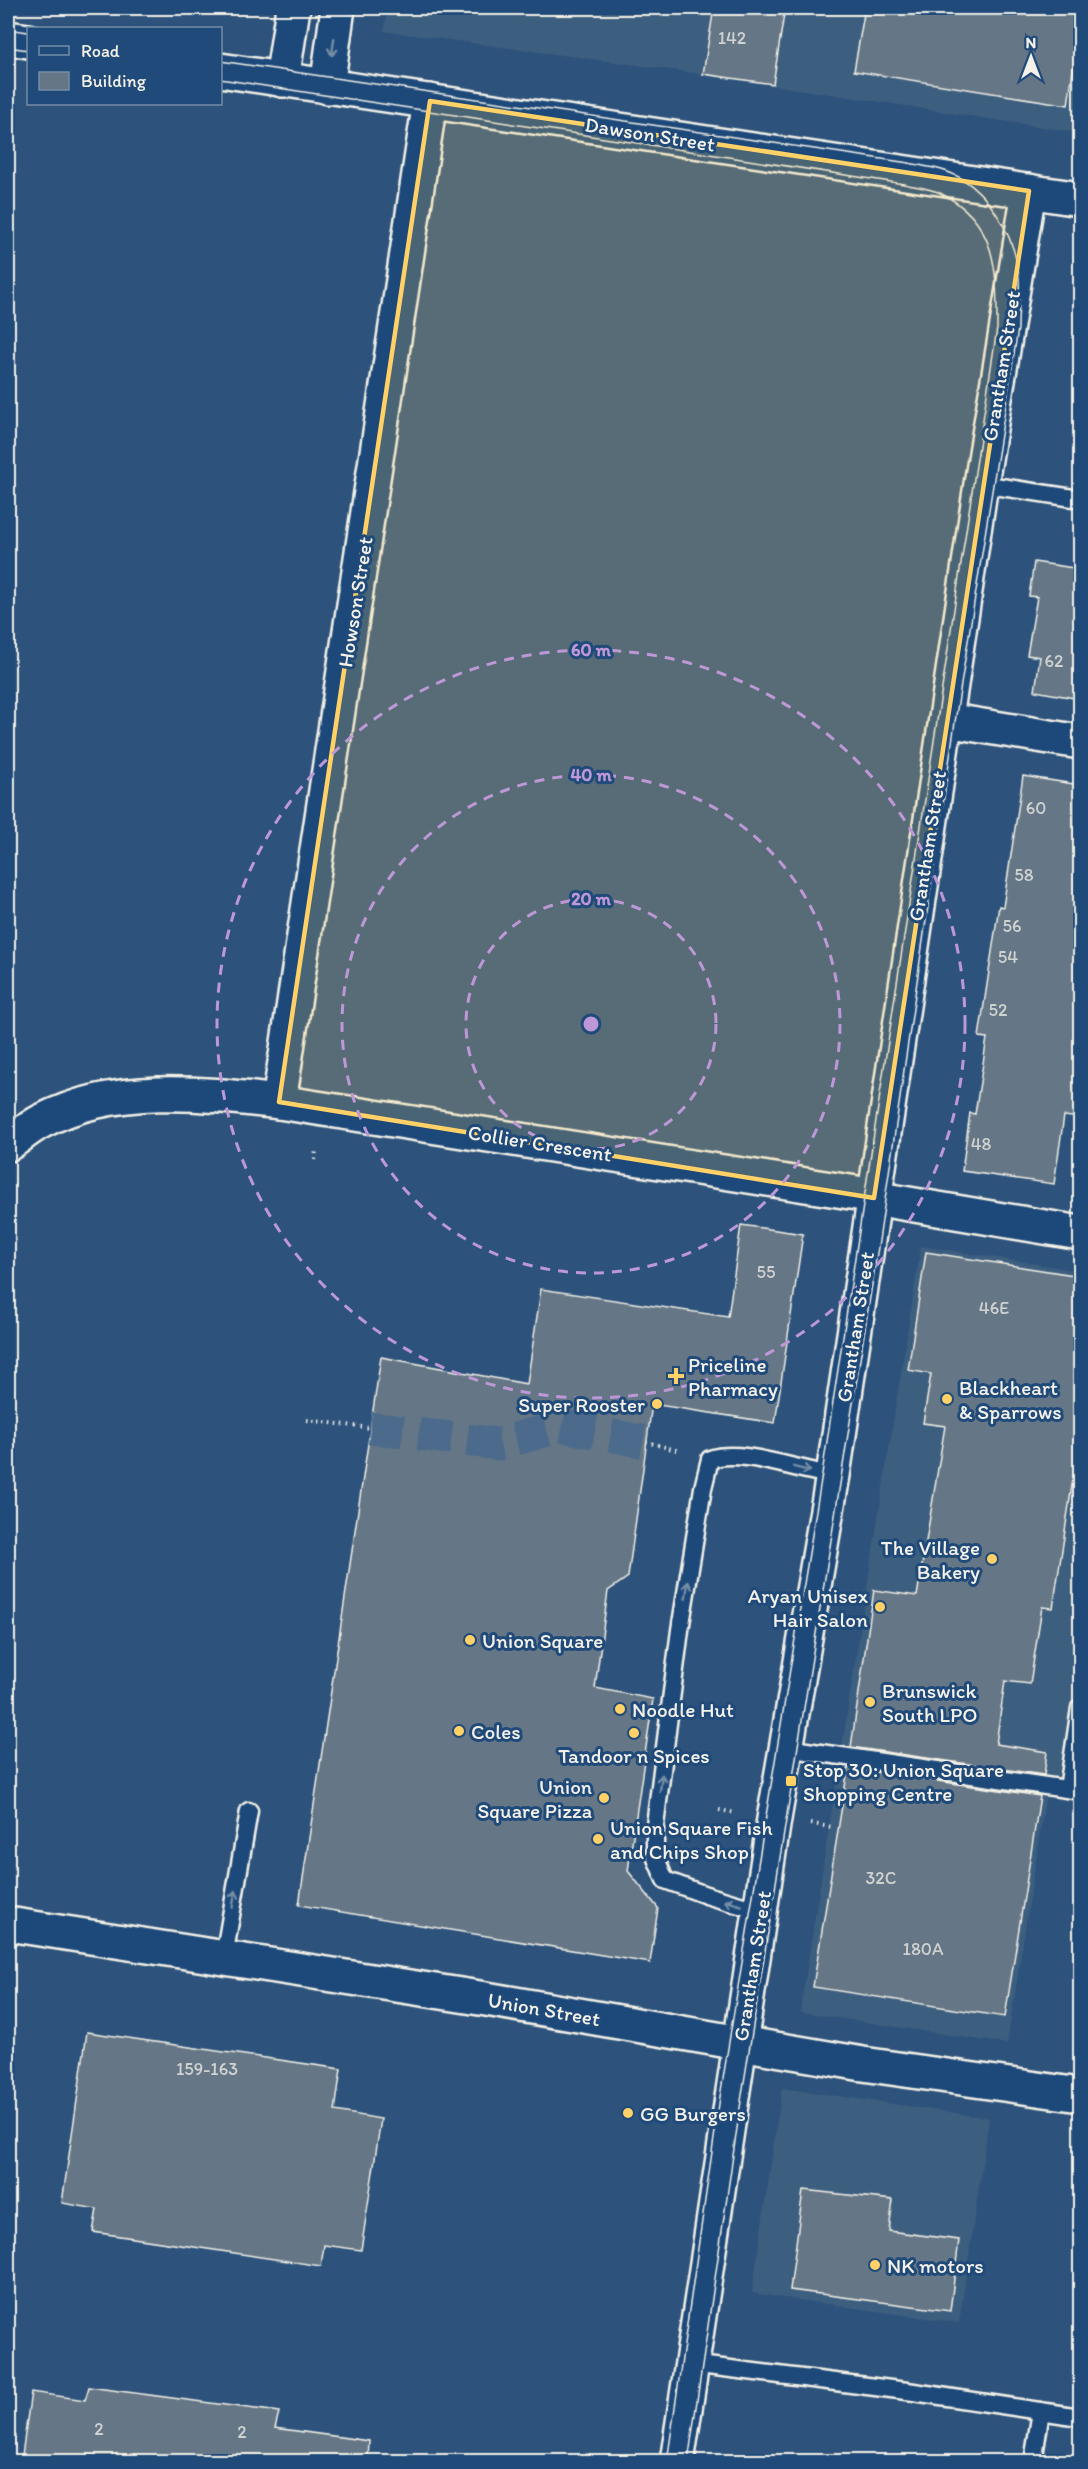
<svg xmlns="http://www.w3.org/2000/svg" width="1088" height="2469" viewBox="0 0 1088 2469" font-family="Itim,sans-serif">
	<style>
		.built { fill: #3e5e7f }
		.building { fill: #657786; stroke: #f4f1e8; stroke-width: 1.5 }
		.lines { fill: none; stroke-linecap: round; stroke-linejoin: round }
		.street-tunnel { stroke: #4b6b8c; stroke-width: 33; stroke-dasharray: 33 16; stroke-linecap: butt }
		.lane-casing { stroke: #f4f1e8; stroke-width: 21 }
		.street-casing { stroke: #f4f1e8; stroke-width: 38 }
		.secondary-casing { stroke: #f4f1e8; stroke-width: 38 }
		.path { stroke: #f4f1e8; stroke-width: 4; stroke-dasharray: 1.5 4.5; stroke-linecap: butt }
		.lane { stroke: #1f4a7a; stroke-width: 16 }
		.street { stroke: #1f4a7a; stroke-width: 33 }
		.secondary { stroke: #1f4a7a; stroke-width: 33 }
		.tram { stroke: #f4f1e8; stroke-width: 1.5 }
		.oneway { stroke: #748da6 }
		.marked { fill: #ffd166; fill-opacity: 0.2; stroke: #ffd166; stroke-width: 4.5; stroke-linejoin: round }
		.ring { fill: none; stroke: #be98d6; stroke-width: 3; stroke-dasharray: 10 8 }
		.poi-dot { fill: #ffd166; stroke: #1f4a7a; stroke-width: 2 }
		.labels { text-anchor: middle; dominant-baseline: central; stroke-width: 6; stroke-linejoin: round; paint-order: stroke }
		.number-label { font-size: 18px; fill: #d0d2d0 }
		.street-label { font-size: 21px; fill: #f4f1e8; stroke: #1f4a7a }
		.poi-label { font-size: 21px; fill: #f4f1e8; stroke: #1f4a7a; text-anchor: start }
		.centre { fill: #be98d6; stroke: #1f4a7a; stroke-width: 3 }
		.ring-label { font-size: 18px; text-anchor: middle; font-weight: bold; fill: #be98d6; stroke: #1f4a7a; stroke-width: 6; stroke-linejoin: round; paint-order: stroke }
	</style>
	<rect width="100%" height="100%" fill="#2d537c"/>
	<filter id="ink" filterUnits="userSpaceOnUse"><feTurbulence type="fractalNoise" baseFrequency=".0167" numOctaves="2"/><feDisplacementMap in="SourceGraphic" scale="12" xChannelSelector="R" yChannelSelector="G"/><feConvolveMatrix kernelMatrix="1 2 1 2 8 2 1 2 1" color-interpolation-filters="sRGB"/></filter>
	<g filter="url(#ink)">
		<g class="built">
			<polygon points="388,8 1080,8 1080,133 703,74 384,31"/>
			<polygon points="921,1246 1080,1271 1080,1684 1065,1783 1048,1781 1007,2044 800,2012"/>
			<polygon points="782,2088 989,2118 959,2323 752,2293"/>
		</g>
		<g class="building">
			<polygon points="714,8 785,8 773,84 703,74"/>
			<polygon points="865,8 1080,8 1080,21 1068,105 854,71"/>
			<polygon points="1034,562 1080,569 1080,699 1035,691 1040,657 1027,655 1037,597 1029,596"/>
			<polygon points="1023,776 1080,785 1080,1118 1064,1116 1054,1184 962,1171 970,1113 975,1114 987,1038 979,1037 999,906 1003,907"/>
			<polygon points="741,1225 803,1234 775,1423 652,1404 628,1577 608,1591 595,1688 653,1699 628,1871 658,1908 650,1963 299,1905 381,1357 527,1384 541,1289 728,1317"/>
			<polygon points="926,1252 1080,1276 1080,1434 1053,1608 1042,1607 1030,1684 1005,1681 996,1744 1047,1752 1044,1775 851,1747 874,1590 917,1596 945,1426 923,1423 931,1374 908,1370"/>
			<polygon points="848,1768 1040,1796 1005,2017 813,1987"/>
			<polygon points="87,2032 341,2069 335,2111 381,2119 361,2250 324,2245 321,2266 93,2232 97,2209 62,2203"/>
			<polygon points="803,2190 893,2200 889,2231 959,2240 950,2311 790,2290"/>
			<polygon points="89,2387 279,2412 275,2428 369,2441 368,2462 21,2462 31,2392 85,2400"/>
		</g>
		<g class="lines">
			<polyline class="street-tunnel" points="370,1428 498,1444 562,1426 646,1442"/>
			<defs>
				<g id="lane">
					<polyline points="981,484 1080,499"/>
					<polyline points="786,1748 1080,1791"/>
					<polyline points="1068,1789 1080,1708"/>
					<path d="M760,1911L706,1895L665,1880L655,1856V1825L680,1630L703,1488L710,1459C743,1448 798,1471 833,1475"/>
					<polyline points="224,1957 249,1811"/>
					<polyline points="691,2364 907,2391 1080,2417"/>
					<polyline points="1033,2462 1041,2411"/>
				</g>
				<g id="street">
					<polyline points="946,720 1080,742"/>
					<polyline points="279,1102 430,101"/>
					<path d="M8,1144C19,1137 30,1127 42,1121C115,1083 201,1093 279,1102L863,1194L885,1200L1080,1233"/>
					<polyline points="8,1924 486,1999 740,2043"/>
				</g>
				<g id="secondary">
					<polyline points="8,38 28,41"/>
					<polyline points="220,70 1080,199"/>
					<polyline points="282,80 293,8"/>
					<polyline points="327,87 338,8"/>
					<polyline points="740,2043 863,2064 1080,2095"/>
					<polyline points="677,2462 774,1819 833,1475 981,484 1029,191"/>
				</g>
			</defs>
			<use href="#lane" class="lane-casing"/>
			<use href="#street" class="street-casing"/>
			<use href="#secondary" class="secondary-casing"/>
			<g class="path">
				<polyline points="315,1160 316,1149"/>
				<polyline points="307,1420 370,1428"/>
				<polyline points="646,1442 680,1451"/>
				<polyline points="719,1810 736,1813"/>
				<polyline points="811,1824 832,1827"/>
			</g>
			<use href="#lane" class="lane"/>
			<use href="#street" class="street"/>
			<use href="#secondary" class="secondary"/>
			<g class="tram">
				<polyline points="8,29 28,32"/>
				<polyline points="8,47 28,50"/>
				<path d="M220,61L909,163C921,166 933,167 945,171C987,185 1016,236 1019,279C1020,295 1018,313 1018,329L955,722L879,1241L741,2101L688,2462"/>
				<path d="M220,79L904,184C916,187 929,188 940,193C998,221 997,272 997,328L822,1474L720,2097L667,2462"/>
			</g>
		</g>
		<defs><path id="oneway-shaft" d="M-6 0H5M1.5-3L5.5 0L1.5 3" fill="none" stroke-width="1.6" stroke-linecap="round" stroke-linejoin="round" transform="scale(1.5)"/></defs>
		<g class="oneway">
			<use href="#oneway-shaft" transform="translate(333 47) rotate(98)"/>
			<use href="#oneway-shaft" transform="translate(802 1469) rotate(14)"/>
			<use href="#oneway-shaft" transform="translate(687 1590) rotate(-81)"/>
			<use href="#oneway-shaft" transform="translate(661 1783) rotate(-83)"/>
			<use href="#oneway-shaft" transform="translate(234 1899) rotate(-80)"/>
			<use href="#oneway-shaft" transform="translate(733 1903) rotate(-164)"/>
		</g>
	</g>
	<path class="marked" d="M430,101L1029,191L874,1198L279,1102Z"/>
	<g class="ring">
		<circle cx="591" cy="1024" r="125"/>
		<circle cx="591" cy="1024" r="249"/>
		<circle cx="591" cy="1024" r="374"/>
	</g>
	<g class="poi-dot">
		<path d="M673 1367h6v6h6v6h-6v6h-6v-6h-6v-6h6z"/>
		<circle cx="947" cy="1399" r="6"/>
		<circle cx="657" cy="1404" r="6"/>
		<circle cx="992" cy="1559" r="6"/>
		<circle cx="880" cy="1607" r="6"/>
		<circle cx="470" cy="1640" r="6"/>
		<circle cx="870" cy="1702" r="6"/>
		<circle cx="620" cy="1709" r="6"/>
		<circle cx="459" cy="1731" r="6"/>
		<circle cx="634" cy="1733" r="6"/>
		<rect x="785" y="1775" width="12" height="12" rx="3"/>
		<circle cx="604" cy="1798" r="6"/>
		<circle cx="598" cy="1839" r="6"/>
		<circle cx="628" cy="2113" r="6"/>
		<circle cx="875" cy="2265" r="6"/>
	</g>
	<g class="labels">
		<g class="number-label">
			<text x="732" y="38">142</text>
			<text x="1054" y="661">62</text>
			<text x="1036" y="808">60</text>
			<text x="1024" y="875">58</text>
			<text x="1012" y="926">56</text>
			<text x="1008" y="957">54</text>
			<text x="998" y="1010">52</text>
			<text x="981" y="1144">48</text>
			<text x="766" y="1272">55</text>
			<text x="994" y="1308">46E</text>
			<text x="881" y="1878">32C</text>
			<text x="923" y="1949">180A</text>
			<text x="207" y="2069">159-163</text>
			<text x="99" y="2429">2</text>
			<text x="242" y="2432">2</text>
		</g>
		<g class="street-label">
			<text transform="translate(650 134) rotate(9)">Dawson Street</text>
			<text transform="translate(1001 366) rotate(-81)">Grantham Street</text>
			<text transform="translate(355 602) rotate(-81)">Howson Street</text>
			<text transform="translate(927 846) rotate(-81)">Grantham Street</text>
			<text transform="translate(540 1143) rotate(9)">Collier Crescent</text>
			<text transform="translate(855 1327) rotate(-81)">Grantham Street</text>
			<text transform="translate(752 1966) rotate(-81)">Grantham Street</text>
			<text transform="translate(544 2009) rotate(10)">Union Street</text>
		</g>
		<g class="poi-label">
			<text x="688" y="1364">Priceline<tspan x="688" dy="24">Pharmacy</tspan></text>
			<text x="959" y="1387">Blackheart<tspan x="959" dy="24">&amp; Sparrows</tspan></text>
			<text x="645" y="1404" text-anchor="end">Super Rooster</text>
			<text x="980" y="1547" text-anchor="end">The Village<tspan x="980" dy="24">Bakery</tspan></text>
			<text x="868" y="1595" text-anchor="end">Aryan Unisex<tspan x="868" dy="24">Hair Salon</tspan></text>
			<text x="482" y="1640">Union Square</text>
			<text x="882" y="1690">Brunswick<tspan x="882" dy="24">South LPO</tspan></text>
			<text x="632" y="1709">Noodle Hut</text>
			<text x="471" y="1731">Coles</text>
			<text x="634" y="1755" text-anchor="middle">Tandoor n Spices</text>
			<text x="803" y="1769">Stop 30: Union Square<tspan x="803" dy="24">Shopping Centre</tspan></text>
			<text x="592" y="1786" text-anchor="end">Union<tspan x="592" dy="24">Square Pizza</tspan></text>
			<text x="610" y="1827">Union Square Fish<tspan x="610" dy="24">and Chips Shop</tspan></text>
			<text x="640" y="2113">GG Burgers</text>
			<text x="887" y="2265">NK motors</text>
		</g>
	</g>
	<circle cx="591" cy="1024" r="9" class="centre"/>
	<g class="ring-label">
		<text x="591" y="656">60 m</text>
		<text x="591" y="781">40 m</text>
		<text x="591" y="905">20 m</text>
	</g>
	<rect width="1088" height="2469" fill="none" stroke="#1f4a7a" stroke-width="30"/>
	<rect x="15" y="15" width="1058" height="2439" fill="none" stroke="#f4f1e8" stroke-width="2" filter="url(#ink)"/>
	<rect x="27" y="27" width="195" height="78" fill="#1f4a7a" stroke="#748da6" stroke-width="1.5"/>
	<rect x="39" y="46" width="30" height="9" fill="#1f4a7a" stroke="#748da6" stroke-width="1.5"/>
	<text x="81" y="57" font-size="18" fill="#f4f1e8">Road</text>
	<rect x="39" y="72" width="30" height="18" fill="#657786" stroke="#748da6" stroke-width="1.5"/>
	<text x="81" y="87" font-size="18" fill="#f4f1e8">Building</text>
	<g transform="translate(1031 57)" stroke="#1f4a7a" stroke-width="4.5" paint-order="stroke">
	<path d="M0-4.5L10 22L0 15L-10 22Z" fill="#f4f1e8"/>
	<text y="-9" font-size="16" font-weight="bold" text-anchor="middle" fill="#f4f1e8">N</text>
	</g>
</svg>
